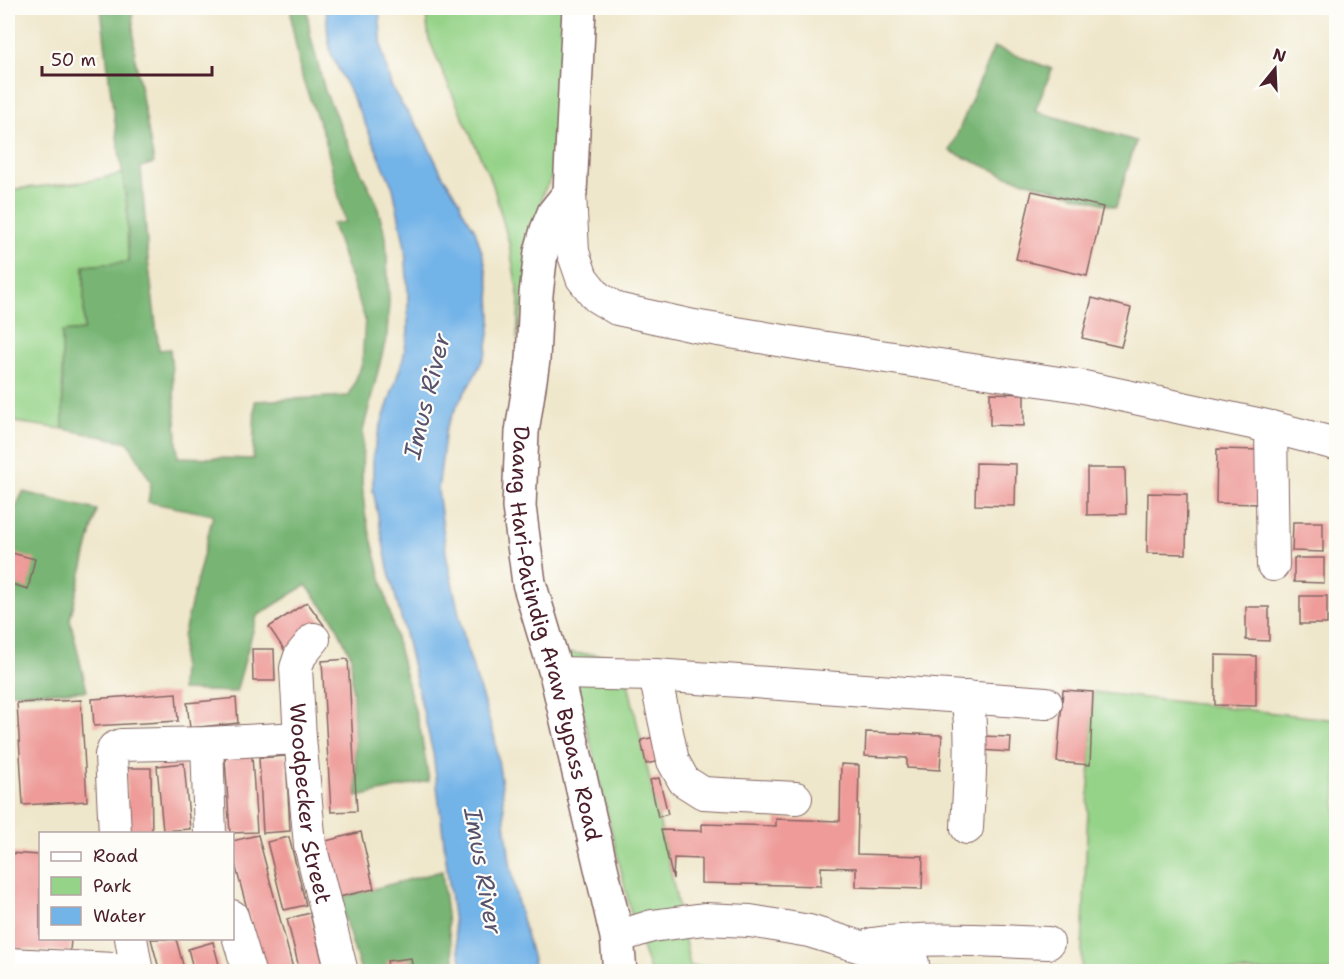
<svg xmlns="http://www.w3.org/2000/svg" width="1344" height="979" viewBox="0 0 1344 979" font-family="'Shantell Sans',sans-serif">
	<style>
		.green { fill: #95d388; stroke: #70795a; stroke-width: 1.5 }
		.forest { fill: #78b574; stroke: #616a50; stroke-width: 1.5 }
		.water { fill: #73b4e8; stroke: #5e6a8a; stroke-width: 1.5 }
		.building { fill: #ee9b99 }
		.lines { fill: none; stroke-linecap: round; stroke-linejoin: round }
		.minor-casing { stroke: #846563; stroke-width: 34 }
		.major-casing { stroke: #846563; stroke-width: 36 }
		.minor { stroke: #fff; stroke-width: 32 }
		.major { stroke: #fff; stroke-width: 33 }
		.labels { text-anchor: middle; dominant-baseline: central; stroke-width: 4.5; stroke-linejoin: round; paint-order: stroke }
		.street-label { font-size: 22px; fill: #4a1f2b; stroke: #fdfcf7 }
		.water-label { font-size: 24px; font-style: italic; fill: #58536d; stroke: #fdfcf7 }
	</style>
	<rect width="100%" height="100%" fill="#fdfcf7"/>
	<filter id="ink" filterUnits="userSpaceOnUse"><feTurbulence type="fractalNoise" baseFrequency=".0167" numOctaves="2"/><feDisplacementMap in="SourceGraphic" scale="12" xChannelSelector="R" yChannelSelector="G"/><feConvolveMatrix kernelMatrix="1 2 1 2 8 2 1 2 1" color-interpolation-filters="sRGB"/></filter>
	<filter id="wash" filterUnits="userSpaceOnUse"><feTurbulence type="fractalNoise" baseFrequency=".008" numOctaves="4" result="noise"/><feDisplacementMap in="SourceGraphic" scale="24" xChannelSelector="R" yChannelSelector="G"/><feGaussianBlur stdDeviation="1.35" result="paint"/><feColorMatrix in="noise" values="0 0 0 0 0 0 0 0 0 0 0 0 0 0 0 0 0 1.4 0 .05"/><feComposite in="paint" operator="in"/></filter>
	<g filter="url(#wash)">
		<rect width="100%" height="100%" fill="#efe7cb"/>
		<g class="green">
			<polygon points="425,8 569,8 567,148 543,193 517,340 519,300 509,243 493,185 447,82 429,39"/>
			<polygon points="122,174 127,206 128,263 84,266 84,330 62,332 63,429 8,421 8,190 83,182"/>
			<polygon points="567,653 622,656 673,882 690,966 986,971 650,971 632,917 592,749"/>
			<polygon points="1093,692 1336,720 1336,971 1081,972"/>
		</g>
		<g class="forest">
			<polygon points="101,8 132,8 135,58 154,163 141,167 148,259 159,350 170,349 175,403 178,457 253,459 255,401 349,396 362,364 365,319 332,224 345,222 324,135 303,81 292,26 291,8 307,8 310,34 325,91 361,172 375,199 386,237 389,301 387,335 363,431 362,483 365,513 404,670 421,733 429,781 357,797 351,656 333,619 306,585 257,616 236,692 181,690 183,637 213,515 148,502 151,482 128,442 63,429 62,332 84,330 84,266 128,262 127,206 111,94"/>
			<polygon points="994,47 1052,69 1035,111 1136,141 1116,207 1007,176 950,151"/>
			<polygon points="23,492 97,510 70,619 87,691 8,693 8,523"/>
			<polygon points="442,871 449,934 457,971 361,971 338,898"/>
		</g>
		<polygon class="water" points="326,8 379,8 382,50 391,86 402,105 420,130 443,176 460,201 461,208 475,230 484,259 490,290 491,321 486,353 474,377 459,402 446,428 438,490 447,559 465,642 495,739 502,786 505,822 510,862 518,904 536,971 464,971 456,940 433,753 403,625 388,568 373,490 373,455 378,434 403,359 408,332 408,294 405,247 393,188 363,119 331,54 328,37"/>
		<g id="blocks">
			<g class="building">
				<polygon points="1032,191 1103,207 1087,276 1016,259"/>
				<polygon points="1092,298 1131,308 1121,347 1082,338"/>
				<polygon points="990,393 1024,394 1024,426 990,425"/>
				<polygon points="1217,449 1262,450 1261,504 1216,503"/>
				<polygon points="976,463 1016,464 1015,506 975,505"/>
				<polygon points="1087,468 1125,468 1126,514 1087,515"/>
				<polygon points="1148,493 1187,494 1186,554 1147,553"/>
				<polygon points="1293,522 1323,522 1323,552 1292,551"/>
				<polygon points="1332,551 1336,551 1336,581 1332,580"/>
				<polygon points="8,552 35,559 28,589 8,583"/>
				<polygon points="1294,558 1324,558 1324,583 1294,582"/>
				<rect x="1300" y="596" width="27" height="28"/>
				<polygon points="307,602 324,625 285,651 269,627"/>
				<polygon points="1246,607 1269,607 1269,641 1246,640"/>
				<polygon points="252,649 274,649 275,681 253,681"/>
				<polygon points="1215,655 1256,656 1256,706 1215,705"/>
				<polygon points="348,659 357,811 331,812 322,661"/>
				<polygon points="1063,690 1093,692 1090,765 1057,762"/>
				<polygon points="176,693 178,721 94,726 92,699"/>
				<polygon points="236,698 238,723 190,728 187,703"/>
				<polygon points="81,700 87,801 23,805 17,703"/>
				<polygon points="866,732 942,735 940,770 907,768 907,758 865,756"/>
				<polygon points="981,736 1011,737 1010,752 980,750"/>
				<polygon points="655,737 660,761 646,764 641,740"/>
				<polygon points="252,756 257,832 230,833 225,758"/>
				<polygon points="286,756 290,831 263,833 259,758"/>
				<polygon points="184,763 190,829 163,831 157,766"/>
				<polygon points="841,764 859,765 857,854 923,856 922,889 856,887 856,868 821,867 821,886 701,883 701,859 674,858 673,879 661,830 702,831 702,824 776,826 776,819 840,821"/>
				<polygon points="126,768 151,768 152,834 128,834"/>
				<polygon points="659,778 668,814 658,817 650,780"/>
				<polygon points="361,832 374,889 339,897 326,841"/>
				<polygon points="258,835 294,972 264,972 232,853 232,841"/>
				<polygon points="289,837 306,905 284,910 267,842"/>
				<polygon points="8,853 40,855 40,938 71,939 70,952 8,948"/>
				<polygon points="310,913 317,941 325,972 300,972 287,919"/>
				<polygon points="151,939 176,939 185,972 160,972"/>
				<polygon points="213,942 221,972 194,972 188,949"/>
				<polygon points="411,958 413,972 389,972 387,961"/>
			</g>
		</g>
	</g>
	<g filter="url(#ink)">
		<use href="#blocks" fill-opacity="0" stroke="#846563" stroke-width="1.5"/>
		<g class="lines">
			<defs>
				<g id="minor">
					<polyline points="570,193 573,252 582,278 597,297 617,309 694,326 820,347 1079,386 1271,427 1336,444"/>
					<polyline points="1271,427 1273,565"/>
					<path id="s1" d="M314,639L300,656L296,668L300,738L310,845L342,972"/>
					<polyline points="556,673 655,675 1046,703"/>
					<polyline points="655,675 673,761 684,781 703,793 796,798"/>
					<polyline points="207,743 210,834"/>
					<path d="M967,828C969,784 974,740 967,697"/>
					<polyline points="115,834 111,755 114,748 121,745 207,743 300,738"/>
					<polyline points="232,916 249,972"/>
					<polyline points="617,937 652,926 704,919 750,921 809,931 913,963"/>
					<polyline points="131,938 137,972"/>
					<path d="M872,944C930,936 989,941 1048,943"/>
					<polyline points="8,964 136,970"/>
				</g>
				<g id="major">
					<path id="s2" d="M579,8L570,193L554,213L547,230L541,252L536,294L533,360L522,432L519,507L529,583L556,673L617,937L620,972"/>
				</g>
			</defs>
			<use href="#minor" class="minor-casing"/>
			<use href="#major" class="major-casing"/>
			<use href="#minor" class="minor"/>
			<use href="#major" class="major"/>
		</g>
	</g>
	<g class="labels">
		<g class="street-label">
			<text stroke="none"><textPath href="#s2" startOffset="639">Daang Hari-Patindig Araw Bypass Road</textPath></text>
			<text stroke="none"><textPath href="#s1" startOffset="171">Woodpecker Street</textPath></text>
		</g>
		<g class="water-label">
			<text transform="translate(427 396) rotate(-76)">Imus River</text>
			<text transform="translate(483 871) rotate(80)">Imus River</text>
		</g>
	</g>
	<rect width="1344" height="979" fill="none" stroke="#fdfcf7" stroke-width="30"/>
	<rect x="39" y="832" width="195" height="108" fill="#fdfcf7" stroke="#b5a4a5" stroke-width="1.5"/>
	<rect x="51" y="852" width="30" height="9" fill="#ffffff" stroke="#b5a4a5" stroke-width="1.5"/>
	<text x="93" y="862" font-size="18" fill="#4a1f2b">Road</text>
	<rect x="51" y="877" width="30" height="18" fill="#95d388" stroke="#b5a4a5" stroke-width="1.5"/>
	<text x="93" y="892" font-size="18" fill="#4a1f2b">Park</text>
	<rect x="51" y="907" width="30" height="18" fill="#73b4e8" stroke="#b5a4a5" stroke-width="1.5"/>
	<text x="93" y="922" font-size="18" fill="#4a1f2b">Water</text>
	<g transform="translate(1275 69) rotate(18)" stroke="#fdfcf7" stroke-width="4.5" paint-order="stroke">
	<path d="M0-4.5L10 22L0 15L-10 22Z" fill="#4a1f2b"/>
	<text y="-9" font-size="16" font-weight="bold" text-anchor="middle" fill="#4a1f2b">N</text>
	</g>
	<path d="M42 66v9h170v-9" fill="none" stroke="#4a1f2b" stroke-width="3"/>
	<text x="51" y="66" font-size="18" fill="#4a1f2b" stroke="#fdfcf7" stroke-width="4.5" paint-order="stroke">50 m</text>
</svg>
